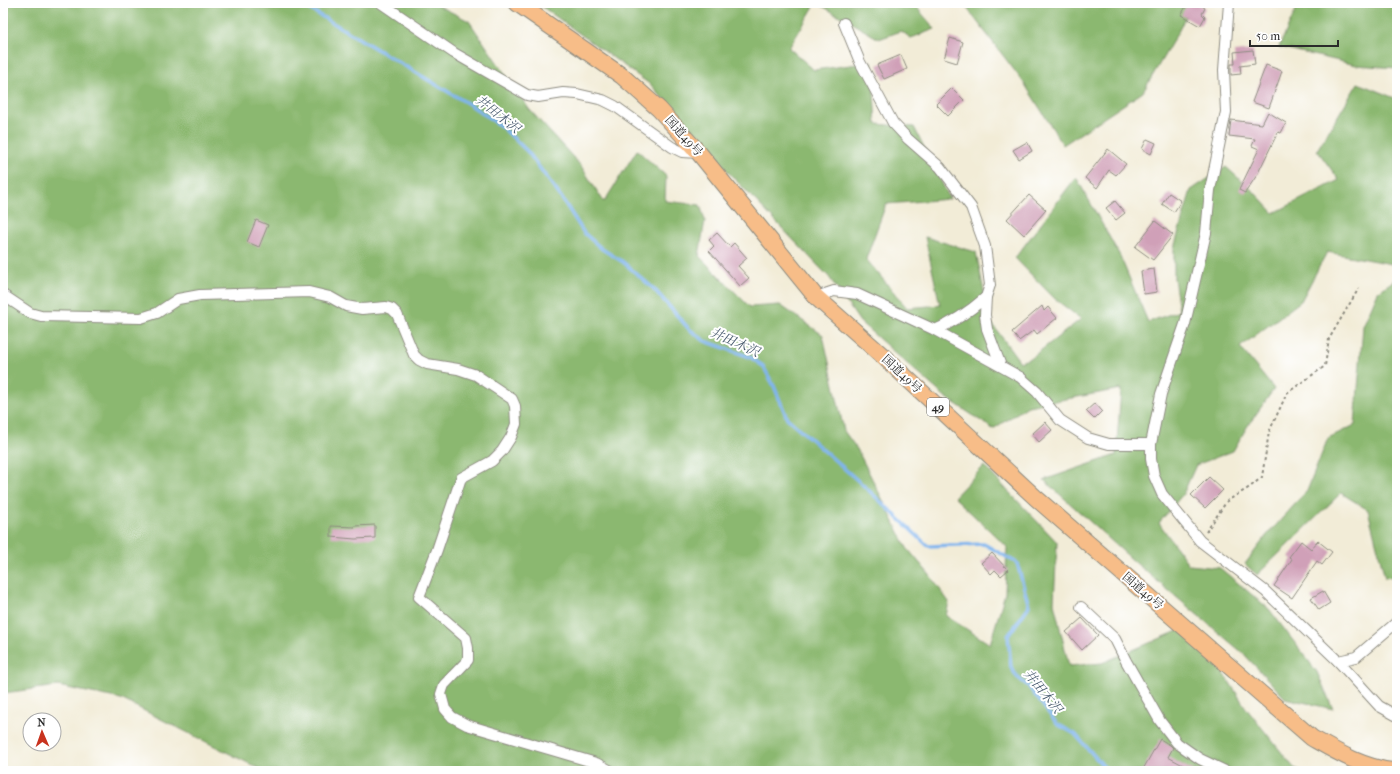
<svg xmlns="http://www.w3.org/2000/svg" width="1400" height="774" viewBox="0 0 1400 774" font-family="'IM FELL French Canon','Noto Serif JP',serif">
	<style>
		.forest { fill: #8bb86f; stroke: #5b724d }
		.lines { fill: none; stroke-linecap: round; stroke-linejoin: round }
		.stream { stroke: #80b5ee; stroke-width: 3.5 }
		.building { fill: #d0a0b8 }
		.minor-casing { stroke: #8e8c81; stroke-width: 12 }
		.trunk-casing { stroke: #8e8c81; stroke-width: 18 }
		.path { stroke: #8e8c81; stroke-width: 2; stroke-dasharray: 3 3; stroke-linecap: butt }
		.minor { stroke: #fff; stroke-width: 10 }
		.trunk { stroke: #f7bd88; stroke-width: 16 }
		.labels { text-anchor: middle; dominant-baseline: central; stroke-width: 4; stroke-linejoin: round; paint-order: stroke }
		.shield { fill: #fff; stroke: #6b6b6b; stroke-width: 1 }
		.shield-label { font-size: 11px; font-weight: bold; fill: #2b2b2b }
		.street-label { font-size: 12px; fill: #2b2b2b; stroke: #fff }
		.water-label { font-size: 13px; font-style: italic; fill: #495b6f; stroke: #fff }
	</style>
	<rect width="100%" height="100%" fill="#fff"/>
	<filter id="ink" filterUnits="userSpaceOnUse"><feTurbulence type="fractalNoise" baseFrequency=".025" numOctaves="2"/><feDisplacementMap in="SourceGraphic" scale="8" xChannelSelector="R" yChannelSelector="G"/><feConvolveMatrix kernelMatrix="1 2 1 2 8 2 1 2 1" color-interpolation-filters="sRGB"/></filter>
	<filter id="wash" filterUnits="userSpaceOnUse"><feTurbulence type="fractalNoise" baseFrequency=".012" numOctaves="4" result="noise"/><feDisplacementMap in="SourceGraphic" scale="16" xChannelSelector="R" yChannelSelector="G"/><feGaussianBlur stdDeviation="0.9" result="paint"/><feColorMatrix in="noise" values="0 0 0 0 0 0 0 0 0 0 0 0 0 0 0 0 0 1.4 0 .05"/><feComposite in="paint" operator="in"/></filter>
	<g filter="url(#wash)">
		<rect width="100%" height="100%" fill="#f2ecd7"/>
		<g class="forest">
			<polygon points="3,3 433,3 469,21 529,109 581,166 604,202 637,150 666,176 665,201 700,205 705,220 699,256 750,307 780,305 823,335 844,431 857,449 907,548 929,574 949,602 946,616 990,644 1005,593 1007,547 954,497 984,466 1057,542 1054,603 1069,666 1102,663 1180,630 1214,658 1246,708 1294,768 1302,771 264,771 121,699 58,686 3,693"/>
			<polygon points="537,3 816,3 789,48 814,70 872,62 876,124 914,127 950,199 886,204 866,259 907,308 940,305 925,237 976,252 990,321 1020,362 1031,358 1081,319 1055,299 1015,258 1076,177 1120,256 1148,322 1179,311 1174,278 1174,248 1191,190 1226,167 1255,193 1274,213 1339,180 1317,150 1358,83 1397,99 1397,265 1327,252 1301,301 1240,347 1274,389 1247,427 1233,451 1196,465 1183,494 1159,523 1189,565 1220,568 1269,609 1317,672 1333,709 1285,698 1244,654 1137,564 1044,480 1116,455 1121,389 1028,406 993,429 944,396 860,322 829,277 728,172 651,85"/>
			<polygon points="817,3 918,3 918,9 935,29 911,38 901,31 879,39"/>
			<polygon points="963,3 1193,3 1178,32 1143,92 1063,145 1024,83"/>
			<polygon points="1299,3 1397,3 1397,68 1356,65 1279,47"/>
			<polygon points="1397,278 1397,576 1385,578 1368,510 1341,493 1257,575 1245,564 1267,535 1307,491 1328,438 1355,425 1363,326 1378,292"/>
		</g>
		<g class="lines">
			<polyline class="stream" points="300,3 306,7 472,106 502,127 528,152 561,197 584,233 602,249 623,262 654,289 689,329 705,341 750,357 763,366 774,386 787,418 864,486 928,546 984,544 1017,563 1029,606 1008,636 1011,667 1017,677 1028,686 1057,724 1075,734 1104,767 1110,771"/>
		</g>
		<g id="blocks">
			<g class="building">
				<polygon points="1188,3 1197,3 1205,8 1202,14 1205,17 1200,26 1181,15"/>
				<polygon points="950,38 963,42 957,63 944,59"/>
				<polygon points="1253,50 1255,64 1240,66 1241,74 1231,75 1231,64 1235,64 1234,52"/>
				<polygon points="901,55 907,69 884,79 877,65"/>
				<polygon points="1266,65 1282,71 1269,108 1252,102"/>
				<polygon points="952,88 964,100 948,116 936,104"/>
				<polygon points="1268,112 1286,123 1281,133 1278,132 1257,175 1245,193 1239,190 1259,149 1252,146 1255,139 1229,136 1231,120 1262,124"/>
				<polygon points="1147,139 1156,143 1151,154 1142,149"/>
				<polygon points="1027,142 1032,151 1019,159 1013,150"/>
				<polygon points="1108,149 1126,164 1116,175 1109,170 1097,188 1085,178"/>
				<polygon points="1169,193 1181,201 1174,212 1162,204"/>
				<polygon points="1029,195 1046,210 1024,235 1007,219"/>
				<polygon points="1115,201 1125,213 1116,220 1106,208"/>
				<polygon points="256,220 268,225 259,247 247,242"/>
				<polygon points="1155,221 1173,235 1153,260 1135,247"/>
				<polygon points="717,233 730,247 734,243 747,258 738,266 749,278 740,286 709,251 714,246 709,240"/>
				<polygon points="1154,269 1157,292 1144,294 1141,271"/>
				<polygon points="1042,306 1044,311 1048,307 1057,318 1037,334 1034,330 1019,341 1012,332"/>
				<polygon points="1095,403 1102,411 1094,419 1086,411"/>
				<polygon points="1045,422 1052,430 1039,442 1032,434"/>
				<polygon points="1209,477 1223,490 1205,508 1191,495"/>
				<polygon points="375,525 375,538 355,539 331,537 331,526 355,527 355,526"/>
				<polygon points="1301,541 1311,549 1318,541 1332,552 1322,565 1317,561 1292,598 1274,586 1292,559 1289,557"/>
				<polygon points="992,553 1008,570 1001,576 995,570 991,574 981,563"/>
				<polygon points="1323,591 1330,603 1319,610 1311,598"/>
				<polygon points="1082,618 1098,635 1082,650 1066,632"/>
				<polygon points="1160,739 1170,745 1173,748 1168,757 1194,771 1142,771"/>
			</g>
		</g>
	</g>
	<g filter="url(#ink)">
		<use href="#blocks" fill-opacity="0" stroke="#8e8c81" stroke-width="1"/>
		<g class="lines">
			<defs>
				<g id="minor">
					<polyline points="381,3 454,53 527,95 538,97 563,93 577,94 603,100 615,106 672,147 682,152 699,153"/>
					<polyline points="1229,3 1224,70 1226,112 1210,190 1206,233 1185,324 1161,394 1151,444 1151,459 1154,476 1162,494 1200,541 1265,591 1338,661 1379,706 1397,716"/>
					<polyline points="844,23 860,62 893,123 908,139 940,167 971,207 985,246 990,285 986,297"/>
					<polyline points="3,295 30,313 41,316 141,318 157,313 178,299 200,295 309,292 330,297 346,306 362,309 386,307 392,309 397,314 414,355 419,360 427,364 458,369 476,375 512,399 515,406 516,424 511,437 502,451 492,461 461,478 437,550 419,597 466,638 468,648 468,660 444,685 441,694 445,709 452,717 467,725 596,763 611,771"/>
					<polyline points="816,297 834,291 857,294 935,330 1020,377 1037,392 1060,420 1088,438 1109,444 1151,444"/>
					<path d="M935,330C955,322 970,311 986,297L985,315L987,329L1001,366"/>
					<polyline points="1081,607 1115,639 1126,661 1160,721 1177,743 1200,759 1225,771"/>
					<polyline points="1338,661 1356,657 1397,622"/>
				</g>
				<path id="trunk" d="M517,3L622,76L659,109L699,153L816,297L884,357L1036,498L1312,738C1337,752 1362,767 1392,771"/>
			</defs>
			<use href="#minor" class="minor-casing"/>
			<use href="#trunk" class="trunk-casing"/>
			<polyline class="path" points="1206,532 1227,501 1250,487 1262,477 1269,432 1287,393 1325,366 1329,339 1359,288"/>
			<use href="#minor" class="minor"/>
			<use href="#trunk" class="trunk"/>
		</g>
	</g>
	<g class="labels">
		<rect class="shield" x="927" y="398" width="22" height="18" rx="3"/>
		<g class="shield-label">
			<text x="938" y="407">49</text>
		</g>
		<g class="street-label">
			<text transform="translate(684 136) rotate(48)">国道49号</text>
			<text transform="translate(902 374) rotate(43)">国道49号</text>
			<text transform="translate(1143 591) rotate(41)">国道49号</text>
		</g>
		<g class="water-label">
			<text transform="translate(498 114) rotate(38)">井田木沢</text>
			<text transform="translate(735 342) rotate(24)">井田木沢</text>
			<text transform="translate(1043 691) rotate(51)">井田木沢</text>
		</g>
	</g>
	<rect width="1400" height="774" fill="none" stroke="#fff" stroke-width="16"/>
	<g transform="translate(42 732) rotate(358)"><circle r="19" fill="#ffffff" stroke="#aaaaaa"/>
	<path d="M0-3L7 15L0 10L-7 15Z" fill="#c8321e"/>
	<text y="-6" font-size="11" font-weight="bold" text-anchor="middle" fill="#2b2b2b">N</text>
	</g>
	<path d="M1250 40v6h88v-6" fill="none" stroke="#2b2b2b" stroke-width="2"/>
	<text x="1256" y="40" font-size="12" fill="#2b2b2b" stroke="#ffffff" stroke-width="3" paint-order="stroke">50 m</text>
</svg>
